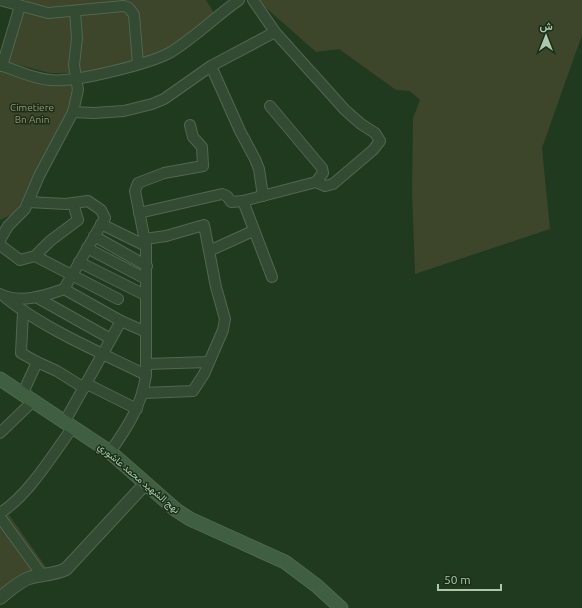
<svg xmlns="http://www.w3.org/2000/svg" width="582" height="608" viewBox="0 0 582 608" font-family="Ubuntu,Vazirmatn,sans-serif">
	<style>
		.green { fill: #3d452a }
		.lines { fill: none; stroke-linecap: round; stroke-linejoin: round }
		.minor-casing { stroke: #506850; stroke-width: 12 }
		.tertiary-casing { stroke: #506850; stroke-width: 14 }
		.secondary-casing { stroke: #506850; stroke-width: 15 }
		.minor { stroke: #334a33; stroke-width: 10 }
		.tertiary { stroke: #334a33; stroke-width: 12 }
		.secondary { stroke: #405e41; stroke-width: 13 }
		.labels { text-anchor: middle; dominant-baseline: central; stroke-width: 3; stroke-linejoin: round; paint-order: stroke }
		.park-label { font-size: 10px; fill: #a49172; stroke: #192f18 }
		.street-label { font-size: 10px; fill: #adc7ad; stroke: #192f18 }
	</style>
	<rect width="100%" height="100%" fill="#203a1f"/>
	<g class="green">
		<polygon points="26,0 206,0 214,13 169,50 121,74 49,73 8,62"/>
		<polygon points="257,0 582,0 582,35 542,148 550,229 415,274 412,193 413,118 420,100 410,91 396,90 339,49 316,52"/>
		<polygon points="0,70 77,84 72,105 19,211 0,220"/>
		<polygon points="0,510 9,515 48,570 0,593"/>
	</g>
	<g class="lines">
		<defs>
			<g id="minor">
				<polyline points="0,0 48,13 124,6 129,8 134,15 138,64"/>
				<polyline points="253,0 275,32"/>
				<polyline points="75,11 77,38 74,65 78,90 73,112 94,113 124,111 152,104 164,99 211,66 275,32 345,110 361,124 375,133 380,141 373,150 333,184 325,186 316,182"/>
				<path d="M0,65C16,70 33,79 50,80C73,83 150,64 171,52C195,37 216,16 239,0"/>
				<polyline points="2,66 20,6"/>
				<polyline points="211,66 240,131 255,159 259,169 263,196"/>
				<polyline points="243,201 272,277"/>
				<polyline points="73,203 78,220 50,241 35,256 118,299"/>
				<polyline points="139,213 222,194 227,196 231,202 243,201 316,182 323,173 322,168 270,106"/>
				<polyline points="101,224 146,246"/>
				<polyline points="94,236 147,266"/>
				<polyline points="0,240 8,226 25,209 39,176 73,112"/>
				<polyline points="0,245 20,260 35,256"/>
				<polyline points="87,248 146,279"/>
				<polyline points="209,251 253,231"/>
				<polyline points="79,262 145,295"/>
				<polyline points="64,289 121,321 146,332"/>
				<path d="M0,294C19,304 45,296 64,289L105,218L101,210L88,201L66,204L28,202"/>
				<polyline points="36,297 111,339"/>
				<path d="M6,298C46,330 100,352 146,375"/>
				<polyline points="37,362 57,371 84,388"/>
				<polyline points="147,364 208,362"/>
				<polyline points="87,384 137,409"/>
				<polyline points="144,393 193,391 204,374 223,330 225,319 216,287 204,225 166,236 145,239"/>
				<polyline points="22,395 37,362 21,353 23,312"/>
				<polyline points="65,421 121,321"/>
				<polyline points="0,433 32,402"/>
				<path d="M110,452C127,428 142,405 146,375V246L135,191L138,183L164,173L203,166L202,147L193,137L190,125"/>
				<path d="M0,513C29,495 53,454 73,427"/>
				<polyline points="0,517 42,575"/>
			</g>
			<path id="tertiary" d="M0,598C9,591 18,582 29,578C42,574 54,575 66,569L145,484"/>
			<polyline id="secondary" points="0,379 110,452 176,510 190,519 285,562 317,586 341,608"/>
		</defs>
		<use href="#minor" class="minor-casing"/>
		<use href="#tertiary" class="tertiary-casing"/>
		<use href="#secondary" class="secondary-casing"/>
		<use href="#minor" class="minor"/>
		<use href="#tertiary" class="tertiary"/>
		<use href="#secondary" class="secondary"/>
	</g>
	<g class="labels">
		<g class="park-label">
			<text x="32" y="107">Cimetiere<tspan x="32" dy="12">Bn Anin</tspan></text>
		</g>
		<g class="street-label">
			<text transform="translate(139 478) rotate(40)">نهج الشهيد محمد عاشوري</text>
		</g>
	</g>
	<g transform="translate(546 36)" stroke="#192f18" stroke-width="3" paint-order="stroke">
	<path d="M0-3L7 15L0 10L-7 15Z" fill="#adc7ad"/>
	<text y="-6" font-size="11" font-weight="bold" text-anchor="middle" fill="#adc7ad">ش</text>
	</g>
	<path d="M438 584v6h63v-6" fill="none" stroke="#adc7ad" stroke-width="2"/>
	<text x="444" y="584" font-size="12" fill="#adc7ad" stroke="#192f18" stroke-width="3" paint-order="stroke">50 m</text>
</svg>
